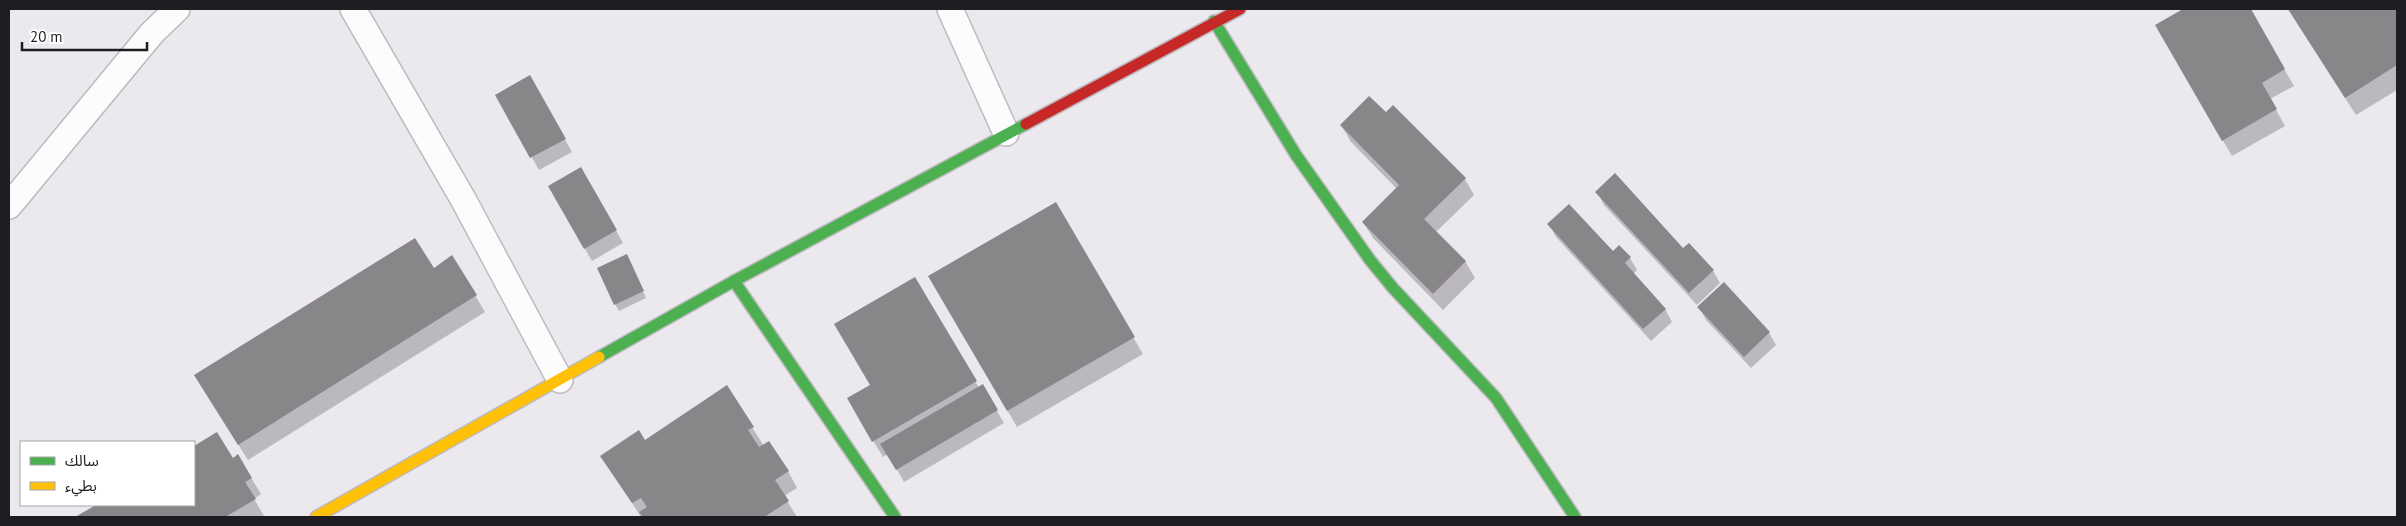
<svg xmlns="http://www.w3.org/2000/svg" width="2406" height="526" viewBox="0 0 2406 526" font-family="'PT Sans','Noto Sans Arabic',sans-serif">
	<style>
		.shadow { fill: #0003 }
		.building { fill: #89868a }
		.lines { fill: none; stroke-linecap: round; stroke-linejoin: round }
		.lane-casing { stroke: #bcbabe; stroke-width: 28 }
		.fast-casing { stroke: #bcbabe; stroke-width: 14 }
		.slow-casing { stroke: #bcbabe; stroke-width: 14 }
		.jam-casing { stroke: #bcbabe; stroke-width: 14 }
		.lane { stroke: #fcfcfc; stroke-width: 25 }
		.fast { stroke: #4caf50; stroke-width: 11 }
		.slow { stroke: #ffc107; stroke-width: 11 }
		.jam { stroke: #c62828; stroke-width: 11 }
	</style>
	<rect width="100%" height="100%" fill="#ebe8ee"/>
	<g class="shadow">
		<polygon points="2186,9 2249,9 2294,86 2270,99 2285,126 2232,156 2157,26"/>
		<polygon points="2288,9 2397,9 2397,90 2356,115"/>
		<polygon points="530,77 572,152 539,170 497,96"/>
		<polygon points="1386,114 1465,179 1474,195 1436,232 1465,261 1475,278 1443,310 1373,238 1363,222 1397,189 1351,142 1341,125"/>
		<polygon points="581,168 623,243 592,261 549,187"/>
		<polygon points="1597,192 1713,271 1720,283 1697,305 1604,205"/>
		<polygon points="1055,204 1143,354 1017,427 930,276"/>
		<polygon points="1549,224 1630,258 1637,270 1633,274 1665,309 1672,322 1651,341 1556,237"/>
		<polygon points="452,257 485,312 248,460 205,392 433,270"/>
		<polygon points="630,262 646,298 619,311 615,304"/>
		<polygon points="915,279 979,388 982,386 1004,423 904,482 888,454 883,457 848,399 871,386"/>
		<polygon points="1699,307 1769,333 1776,345 1751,368 1706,320"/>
		<polygon points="726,387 764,446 788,471 797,488 784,496 797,517 641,517 602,456 645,441"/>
		<polygon points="216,433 232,459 238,456 261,494 254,499 264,516 78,517 98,505 194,505 194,447"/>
	</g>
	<g class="building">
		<polygon points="2183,9 2251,9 2285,69 2262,83 2277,109 2222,141 2155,25"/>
		<polygon points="2288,9 2397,9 2397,65 2345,98"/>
		<polygon points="530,75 566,139 530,158 495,95"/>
		<polygon points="1369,96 1386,112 1393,105 1466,178 1424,219 1466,261 1433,294 1362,222 1399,185 1340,125"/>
		<polygon points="581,167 617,230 584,249 548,186"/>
		<polygon points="1615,173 1683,248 1689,243 1714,270 1689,293 1595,192"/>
		<polygon points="1056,202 1135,337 1007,411 928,276"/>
		<polygon points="1569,204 1613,251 1619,245 1631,257 1625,263 1666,309 1643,329 1547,224"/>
		<polygon points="415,238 434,268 452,255 477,295 238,445 194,375"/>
		<polygon points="627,254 644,291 614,305 597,268"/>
		<polygon points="915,277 977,381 872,442 847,398 870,385 834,324"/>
		<polygon points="1724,282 1770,332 1744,357 1697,307"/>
		<polygon points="983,384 998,410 896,470 880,444"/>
		<polygon points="727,385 754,427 748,430 759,447 769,441 789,471 775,480 789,501 764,517 643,517 639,512 647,507 641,498 632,503 600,456 639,430 645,440"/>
		<polygon points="217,432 233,458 238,454 252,478 245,482 256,499 225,517 75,517 96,505 194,505 194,446"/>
	</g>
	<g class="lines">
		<defs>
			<g id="lane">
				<polyline points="353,9 463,199 560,380"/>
				<polyline points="950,9 1006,133"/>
				<polyline points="9,206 152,33 177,9"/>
			</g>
			<g id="fast">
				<polyline points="1214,21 1296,155 1370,260 1393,288 1496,398 1575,517"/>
				<polyline points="734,281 895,517"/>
				<polyline points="599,357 734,281 1026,124"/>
			</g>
			<polyline id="slow" points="316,517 599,357"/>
			<polyline id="jam" points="1026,124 1240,9"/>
		</defs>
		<use href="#lane" class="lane-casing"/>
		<use href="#fast" class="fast-casing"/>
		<use href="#slow" class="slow-casing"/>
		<use href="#jam" class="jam-casing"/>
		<use href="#lane" class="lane"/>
		<use href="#fast" class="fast"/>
		<use href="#slow" class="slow"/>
		<use href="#jam" class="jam"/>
	</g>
	<rect width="2406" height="526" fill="none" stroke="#1f1d21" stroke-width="20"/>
	<rect x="20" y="441" width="175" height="65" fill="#ffffff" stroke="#a5a5a6"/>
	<rect x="30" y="457" width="25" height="8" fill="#4caf50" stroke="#a5a5a6"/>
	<text x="65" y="466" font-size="15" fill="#1f1d21">سالك</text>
	<rect x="30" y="482" width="25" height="8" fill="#ffc107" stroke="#a5a5a6"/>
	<text x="65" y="491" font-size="15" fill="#1f1d21">بطيء</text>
	<path d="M22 42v8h125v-8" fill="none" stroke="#1f1d21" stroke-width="2.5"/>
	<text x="30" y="42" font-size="15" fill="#1f1d21" stroke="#ffffff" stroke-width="4" paint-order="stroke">20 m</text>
</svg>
